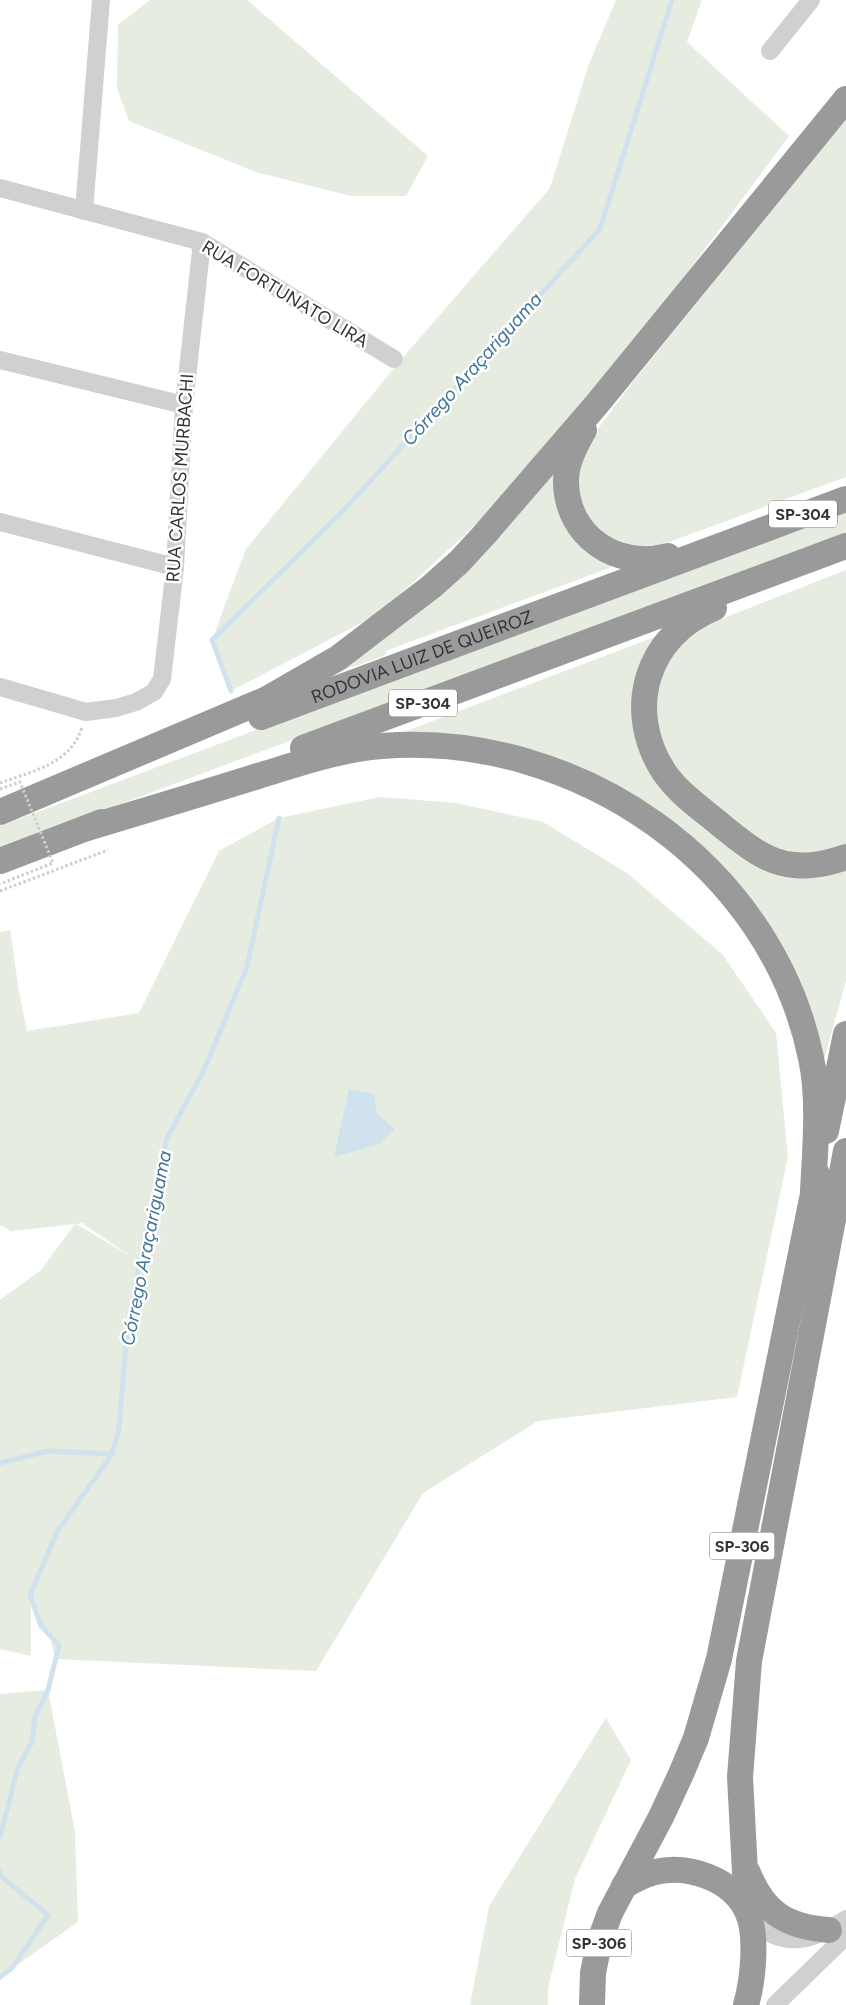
<svg xmlns="http://www.w3.org/2000/svg" width="846" height="2005" viewBox="0 0 846 2005" font-family="Figtree,sans-serif">
	<style>
		.green { fill: #e6ecdf; fill-rule: evenodd }
		.water { fill: #cfe2ee }
		.lines { fill: none; stroke-linecap: round; stroke-linejoin: round }
		.stream { stroke: #cfe2ee; stroke-width: 5 }
		.path { stroke: #cdcdcd; stroke-width: 3; stroke-dasharray: 2.5 2.5; stroke-linecap: butt }
		.minor { stroke: #d0d0d0; stroke-width: 18 }
		.highway { stroke: #9a9a9a; stroke-width: 26 }
		.path-bridge { stroke: #cdcdcd; stroke-width: 3; stroke-dasharray: 2.5 2.5; stroke-linecap: butt }
		.labels { text-anchor: middle; dominant-baseline: central; stroke-width: 5; stroke-linejoin: round; paint-order: stroke }
		.shield { fill: #fff; stroke: #707070; stroke-width: 1 }
		.shield-label { font-size: 16px; font-weight: bold; fill: #333 }
		.street-label { font-size: 18px; fill: #333; stroke: #fff }
		.water-label { font-size: 19px; font-style: italic; fill: #3f7597; stroke: #fff }
	</style>
	<rect width="100%" height="100%" fill="#fff"/>
	<g class="green">
		<polygon points="150,0 247,0 428,156 406,196 351,196 256,172 129,121 117,88 118,25"/>
		<polygon points="616,0 702,0 687,42 789,136 595,397 514,489 380,613 231,691 212,640 246,549 399,362 550,188 589,64"/>
		<polygon points="846,118 846,477 650,549 612,541 588,520 576,486 588,442 632,383"/>
		<path d="M551,475H556C562,497 566,533 582,548C590,556 607,560 612,567L388,650L384,656L335,673L411,619L457,580Z"/>
		<polygon points="846,509 846,533 0,849 0,826"/>
		<polygon points="846,570 846,850 828,857 763,849 665,761 655,710 656,689 673,651 706,625"/>
		<polygon points="663,634 634,715 742,855 846,867 846,981 821,1070 769,936 602,785 380,741"/>
		<path d="M380,797L456,803L543,822L627,873L723,955L776,1033L788,1157L737,1397L538,1421L423,1493L316,1671L55,1659L50,1636L37,1614L31,1597V1656L0,1649V1300L41,1270L75,1224L11,1231L0,1225V932L10,930L19,992L27,1031L139,1013L219,851L279,818ZM82,1223L130,1256L76,1224Z"/>
		<polygon points="48,1690 75,1832 78,1922 0,1977 0,1694"/>
		<polygon points="606,1718 631,1760 575,1879 548,1988 548,2005 470,2005 489,1906"/>
	</g>
	<polygon class="water" points="349,1089 374,1094 377,1114 395,1129 380,1144 334,1157"/>
	<g class="lines">
		<g class="stream">
			<polyline points="231,691 212,640 342,512 600,229 672,0"/>
			<polyline points="0,1463 48,1451 112,1454"/>
			<polyline points="0,1837 18,1767 32,1742 35,1717 48,1690 59,1645 41,1626 30,1595 57,1532 112,1454 119,1428 128,1322 149,1215 167,1138 204,1070 247,967 279,818"/>
			<polyline points="0,1872 1,1876 48,1915 12,1968 0,1977"/>
		</g>
		<g class="path">
			<path d="M0,783C33,771 71,764 82,727"/>
			<polyline points="0,891 108,850"/>
		</g>
		<g class="minor">
			<polyline points="770,51 811,0"/>
			<polyline points="0,188 202,242 394,359"/>
			<polyline points="84,211 101,0"/>
			<polyline points="0,360 184,405"/>
			<polyline points="0,522 175,567"/>
			<polyline points="0,687 86,712 116,708 136,702 154,692 162,679 175,567 184,405 202,242"/>
			<path d="M751,1922C760,1926 770,1935 779,1937C803,1945 827,1931 846,1919"/>
			<polyline points="775,2005 846,1936"/>
		</g>
		<g class="highway">
			<path d="M584,430C575,446 566,463 566,481C566,536 617,570 668,556"/>
			<path d="M714,608C646,636 624,710 664,772C679,794 702,809 722,826C743,843 766,863 794,865C813,867 828,863 846,857"/>
			<path id="s1" d="M261,717L846,499"/>
			<polyline points="303,748 846,546"/>
			<polyline points="0,812 267,699 338,658 431,587 459,562 484,535 597,404 846,99"/>
			<path d="M87,828C144,811 201,794 258,776C298,764 340,749 382,746C577,731 771,864 811,1058C820,1098 815,1151 813,1191"/>
			<polyline points="0,861 102,822"/>
			<polyline points="826,1131 846,1034"/>
			<path d="M748,1873C764,1913 787,1927 829,1930"/>
			<path d="M624,1886C634,1880 644,1875 655,1872C688,1864 732,1879 747,1911C758,1934 753,1981 746,2005"/>
			<polyline points="747,1910 740,1777 749,1661 846,1151"/>
			<polyline points="592,2005 593,1973 599,1943 610,1913 661,1817 681,1774 696,1738 719,1659 817,1174"/>
		</g>
		<polyline class="path-bridge" points="0,789 20,782 53,863 0,884"/>
	</g>
	<g class="labels">
		<g class="shield">
			<rect x="769" y="500.5" width="68" height="27" rx="4"/>
			<rect x="389" y="689.5" width="68" height="27" rx="4"/>
			<rect x="709.5" y="1532.5" width="65" height="27" rx="4"/>
			<rect x="566.5" y="1929.5" width="65" height="27" rx="4"/>
		</g>
		<g class="shield-label">
			<text x="803" y="514">SP-304</text>
			<text x="423" y="703">SP-304</text>
			<text x="742" y="1546">SP-306</text>
			<text x="599" y="1943">SP-306</text>
		</g>
		<g class="street-label">
			<text transform="translate(285 294) rotate(31)">RUA FORTUNATO LIRA</text>
			<text transform="translate(180 478) rotate(-86)">RUA CARLOS MURBACHI</text>
			<text stroke="none"><textPath href="#s1" startOffset="172">RODOVIA LUIZ DE QUEIROZ</textPath></text>
		</g>
		<g class="water-label">
			<text transform="translate(472 369) rotate(-48)">Córrego Araçariguama</text>
			<text transform="translate(146 1248) rotate(-79)">Córrego Araçariguama</text>
		</g>
	</g>
</svg>
